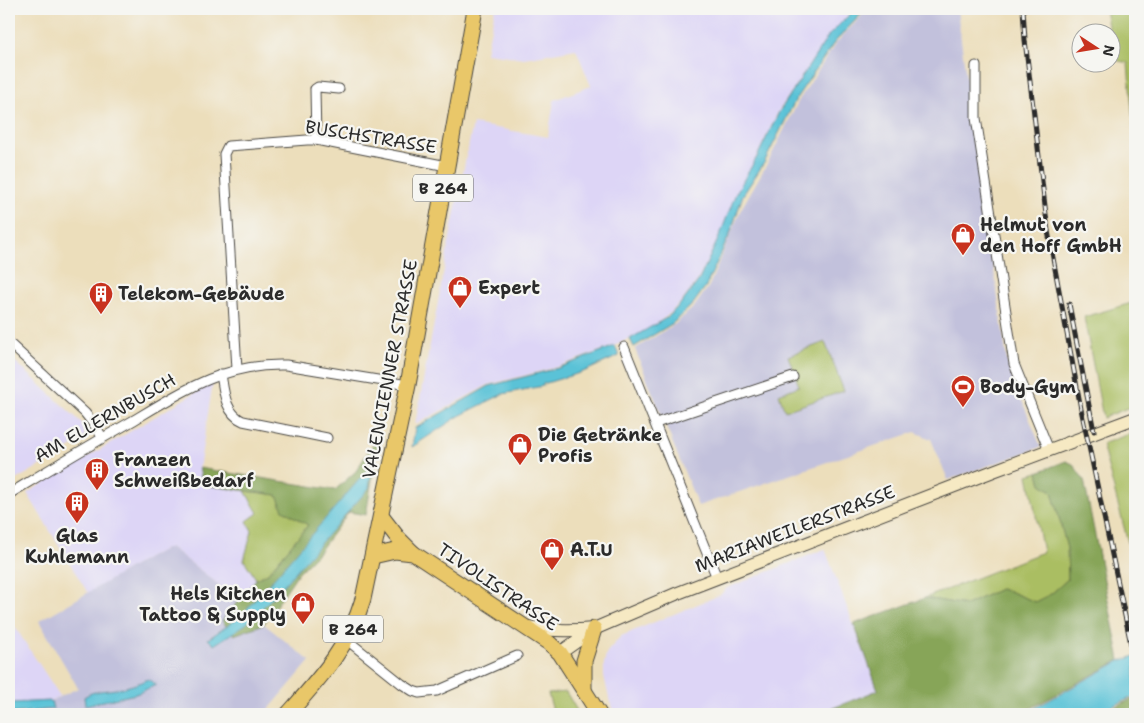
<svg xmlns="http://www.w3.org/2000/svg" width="1144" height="723" viewBox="0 0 1144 723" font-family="'Shantell Sans',sans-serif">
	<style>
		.built { fill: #ddd5f6 }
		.industrial { fill: #c2c1dc }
		.green { fill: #aabe62; stroke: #6a7446 }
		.forest { fill: #87a558; stroke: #596842 }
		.water { fill: #5ac2d7; stroke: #427681 }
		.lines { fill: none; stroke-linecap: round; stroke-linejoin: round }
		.street-casing { stroke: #484641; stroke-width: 11 }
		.secondary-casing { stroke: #484641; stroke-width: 14 }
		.primary-casing { stroke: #484641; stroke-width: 17 }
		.street { stroke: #fff; stroke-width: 9 }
		.secondary { stroke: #f6e9c3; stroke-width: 12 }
		.primary { stroke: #e9c769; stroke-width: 15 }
		.rail-casing { stroke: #2b2b2b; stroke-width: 5 }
		.rail { stroke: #f6f6f2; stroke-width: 3; stroke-dasharray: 9; stroke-linecap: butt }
		.labels { text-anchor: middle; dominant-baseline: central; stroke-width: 4.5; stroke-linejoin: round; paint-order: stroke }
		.shield { fill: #f6f6f2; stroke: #686867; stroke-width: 1 }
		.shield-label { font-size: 16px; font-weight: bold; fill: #2b2b2b }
		.street-label { font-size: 18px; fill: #2b2b2b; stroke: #f6f6f2 }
		.poi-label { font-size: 18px; font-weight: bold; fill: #2b2b2b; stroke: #f6f6f2; text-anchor: start }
	</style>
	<rect width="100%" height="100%" fill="#f6f6f2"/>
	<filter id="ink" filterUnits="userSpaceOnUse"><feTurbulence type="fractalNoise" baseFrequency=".02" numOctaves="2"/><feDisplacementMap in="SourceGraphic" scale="10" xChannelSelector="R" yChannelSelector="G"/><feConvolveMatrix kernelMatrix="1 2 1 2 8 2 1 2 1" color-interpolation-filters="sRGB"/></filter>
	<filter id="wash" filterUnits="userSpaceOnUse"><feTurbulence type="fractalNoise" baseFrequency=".0096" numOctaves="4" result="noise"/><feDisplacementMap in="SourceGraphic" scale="20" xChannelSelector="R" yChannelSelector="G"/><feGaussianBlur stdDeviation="1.12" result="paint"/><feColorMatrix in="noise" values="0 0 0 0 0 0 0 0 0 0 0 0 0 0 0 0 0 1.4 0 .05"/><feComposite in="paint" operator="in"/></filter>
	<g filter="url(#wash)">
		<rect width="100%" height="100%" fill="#ecdebb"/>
		<g class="built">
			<polygon points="495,9 854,9 829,35 778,112 757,156 736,193 720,235 698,280 683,300 667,316 645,331 616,345 557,367 488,385 415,425 455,211 473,124 548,137 554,100 591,86 576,49 524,58 486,53"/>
			<polygon points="9,356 82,423 85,434 83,440 9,484"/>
			<polygon points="213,382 199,469 203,485 245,491 258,513 247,521 252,531 244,560 256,579 240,601 170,547 151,556 88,593 27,493"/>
			<polygon points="825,549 878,690 818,714 617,714 610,703 604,676 604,663 607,652 621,636 720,595 727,588"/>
			<polygon points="9,618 60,696 51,701 9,703"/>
		</g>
		<g class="industrial">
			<polygon points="868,9 957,9 969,100 1007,360 1011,374 1041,447 948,480 931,439 915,432 698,506 635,349 675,324 694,307 709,286 741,209 767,164 799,100 836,43"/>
			<polygon points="170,547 240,601 222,621 234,635 264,624 310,661 265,714 21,714 53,709 51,701 78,688 39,621 151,556"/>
		</g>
		<g class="green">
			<polygon points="1105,9 1135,9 1135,148 1128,63 1115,60 1112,43 1112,32 1109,32"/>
			<polygon points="1135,302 1135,405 1103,418 1084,317"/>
			<polygon points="825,342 844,391 785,411 779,394 799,386 788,356"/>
			<polygon points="1135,432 1135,569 1102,444"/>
			<polygon points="1038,472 1041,484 1052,491 1067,548 1068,579 1051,594 1035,602 1011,592 1000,589 966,605 925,598 1043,552 1028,475"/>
			<polygon points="245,491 277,495 283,510 308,525 268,573 256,579 244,560 252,531 247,521 258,513"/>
			<polygon points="566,692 579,714 554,714 548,694"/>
		</g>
		<g class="forest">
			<polygon points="380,433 366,515 349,512 318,553 298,573 264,624 234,635 222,621 256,579 268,573 308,525 283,510 277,495 203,485 199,468 335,490 356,471"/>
			<polygon points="1066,461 1073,464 1084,480 1120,660 1020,714 818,714 878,690 854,624 925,598 966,605 1000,589 1011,592 1035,602 1051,594 1068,579 1067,548 1052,491 1041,484 1038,472"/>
			<polygon points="1132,699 1135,714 1101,714"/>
		</g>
		<g class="water">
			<polygon points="855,9 866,9 834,43 797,97 764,163 743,195 730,234 706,286 693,304 673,323 634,347 630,339 668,317 684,300 699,280 720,235 736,193 757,157 779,112 829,35"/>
			<polygon points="615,346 619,356 583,372 543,384 543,386 503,394 459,416 412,447 415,428 489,386 558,368"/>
			<polygon points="372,465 369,488 274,596 246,624 214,645 208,639 240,617"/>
			<polygon points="1135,656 1135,696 1095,714 1024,714 1120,661"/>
			<path d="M148,679L156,685L136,694L85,705L84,697C93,690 105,691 116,689C127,687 138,684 148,679Z"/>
			<polygon points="51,701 53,709 9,714 9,703"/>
		</g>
	</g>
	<g filter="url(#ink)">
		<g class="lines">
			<defs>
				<g id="street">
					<polyline points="976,66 976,118 1014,364 1049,450"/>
					<polyline points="316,140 315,89 318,87 339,89"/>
					<polyline points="9,343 85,413 96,427 102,437"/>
					<polyline points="624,347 717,578"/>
					<polyline points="237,369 224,154 228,146 307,140 316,140 447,166"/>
					<path d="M221,374C224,392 225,413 243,421L327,438"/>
					<polyline points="656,423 793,377"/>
					<path d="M9,494C50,469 92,444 134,420C184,390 226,363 286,365L408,385"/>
					<polyline points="347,640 402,684 413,691 419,693 437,691 517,656"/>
				</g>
				<g id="secondary">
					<path d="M527,627C550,631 571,631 594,629"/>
					<polyline points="560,653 594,629 678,593 996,470 1135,418"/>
				</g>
				<g id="primary">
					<polyline points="381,516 398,538 413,553"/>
					<polyline points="373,556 395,551 413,553 549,643 560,653 599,714"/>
					<polyline points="584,689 584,661 594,629"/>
					<path d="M288,714C320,678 349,647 363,599L408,385L475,9"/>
				</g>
			</defs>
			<use href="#street" class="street-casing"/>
			<use href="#secondary" class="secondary-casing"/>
			<use href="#primary" class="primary-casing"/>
			<use href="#street" class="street"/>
			<use href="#secondary" class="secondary"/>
			<use href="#primary" class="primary"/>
			<defs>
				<g id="rail">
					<polyline points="1023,9 1025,40 1048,231 1081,409 1135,663"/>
					<polyline points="1069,304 1094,431"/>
				</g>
			</defs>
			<use href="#rail" class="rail-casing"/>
			<use href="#rail" class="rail"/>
		</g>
	</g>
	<defs>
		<symbol id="shop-pin" viewBox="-11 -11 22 30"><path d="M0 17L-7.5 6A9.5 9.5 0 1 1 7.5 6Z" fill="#c8321e" stroke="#f6f6f2"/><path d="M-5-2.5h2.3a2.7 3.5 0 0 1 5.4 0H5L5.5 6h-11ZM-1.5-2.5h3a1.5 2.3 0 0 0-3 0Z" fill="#fff"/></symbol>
		<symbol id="building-pin" viewBox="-11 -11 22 30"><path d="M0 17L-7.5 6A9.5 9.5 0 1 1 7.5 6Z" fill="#c8321e" stroke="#f6f6f2"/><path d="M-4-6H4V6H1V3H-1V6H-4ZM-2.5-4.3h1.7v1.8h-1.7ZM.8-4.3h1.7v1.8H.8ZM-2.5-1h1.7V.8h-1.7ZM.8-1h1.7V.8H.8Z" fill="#fff"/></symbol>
		<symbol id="stadium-pin" viewBox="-11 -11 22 30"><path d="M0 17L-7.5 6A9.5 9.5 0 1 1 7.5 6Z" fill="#c8321e" stroke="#f6f6f2"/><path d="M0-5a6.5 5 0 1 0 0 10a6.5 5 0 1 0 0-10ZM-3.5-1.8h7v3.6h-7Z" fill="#fff"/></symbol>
	</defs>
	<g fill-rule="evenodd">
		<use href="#shop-pin" x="949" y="221" width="28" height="38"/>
		<use href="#shop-pin" x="446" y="274" width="28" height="38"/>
		<use href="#building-pin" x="87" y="280" width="28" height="38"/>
		<use href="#stadium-pin" x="949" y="373" width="28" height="38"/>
		<use href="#shop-pin" x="506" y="431" width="28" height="38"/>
		<use href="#building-pin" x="83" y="456" width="28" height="38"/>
		<use href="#building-pin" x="63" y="489" width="28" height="38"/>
		<use href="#shop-pin" x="538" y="536" width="28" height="38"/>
		<use href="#shop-pin" x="289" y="590" width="28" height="38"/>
	</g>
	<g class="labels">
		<g class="shield">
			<rect x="413" y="174.5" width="60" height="27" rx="4"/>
			<rect x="323" y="615.5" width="60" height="27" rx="4"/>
		</g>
		<g class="shield-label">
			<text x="443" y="188">B 264</text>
			<text x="353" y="629">B 264</text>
		</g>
		<g class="street-label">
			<text transform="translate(371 137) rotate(9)">BUSCHSTRASSE</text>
			<text transform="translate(390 369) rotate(-79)">VALENCIENNER STRASSE</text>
			<text transform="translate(105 418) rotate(-30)">AM ELLERNBUSCH</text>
			<text transform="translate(795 529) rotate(-21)">MARIAWEILERSTRASSE</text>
			<text transform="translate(498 587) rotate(34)">TIVOLISTRASSE</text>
		</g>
		<g class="poi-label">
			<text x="980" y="225">Helmut von<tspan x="980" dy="21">den Hoff GmbH</tspan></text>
			<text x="478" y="288">Expert</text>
			<text x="118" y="294">Telekom-Gebäude</text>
			<text x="980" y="387">Body-Gym</text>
			<text x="538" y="435">Die Getränke<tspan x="538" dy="21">Profis</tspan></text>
			<text x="114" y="460">Franzen<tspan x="114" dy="21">Schweißbedarf</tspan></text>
			<text x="77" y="536" text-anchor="middle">Glas<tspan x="77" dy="21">Kuhlemann</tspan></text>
			<text x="570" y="550">A.T.U</text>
			<text x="286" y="594" text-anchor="end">Hels Kitchen<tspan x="286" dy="21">Tattoo &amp; Supply</tspan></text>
		</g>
	</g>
	<rect width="1144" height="723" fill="none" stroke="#f6f6f2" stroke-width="30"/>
	<g transform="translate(1096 48) rotate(102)"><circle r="24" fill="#f6f6f2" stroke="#a5a5a2"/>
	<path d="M0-4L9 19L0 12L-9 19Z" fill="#c8321e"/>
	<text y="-8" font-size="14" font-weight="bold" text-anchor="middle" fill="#2b2b2b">N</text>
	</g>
</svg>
